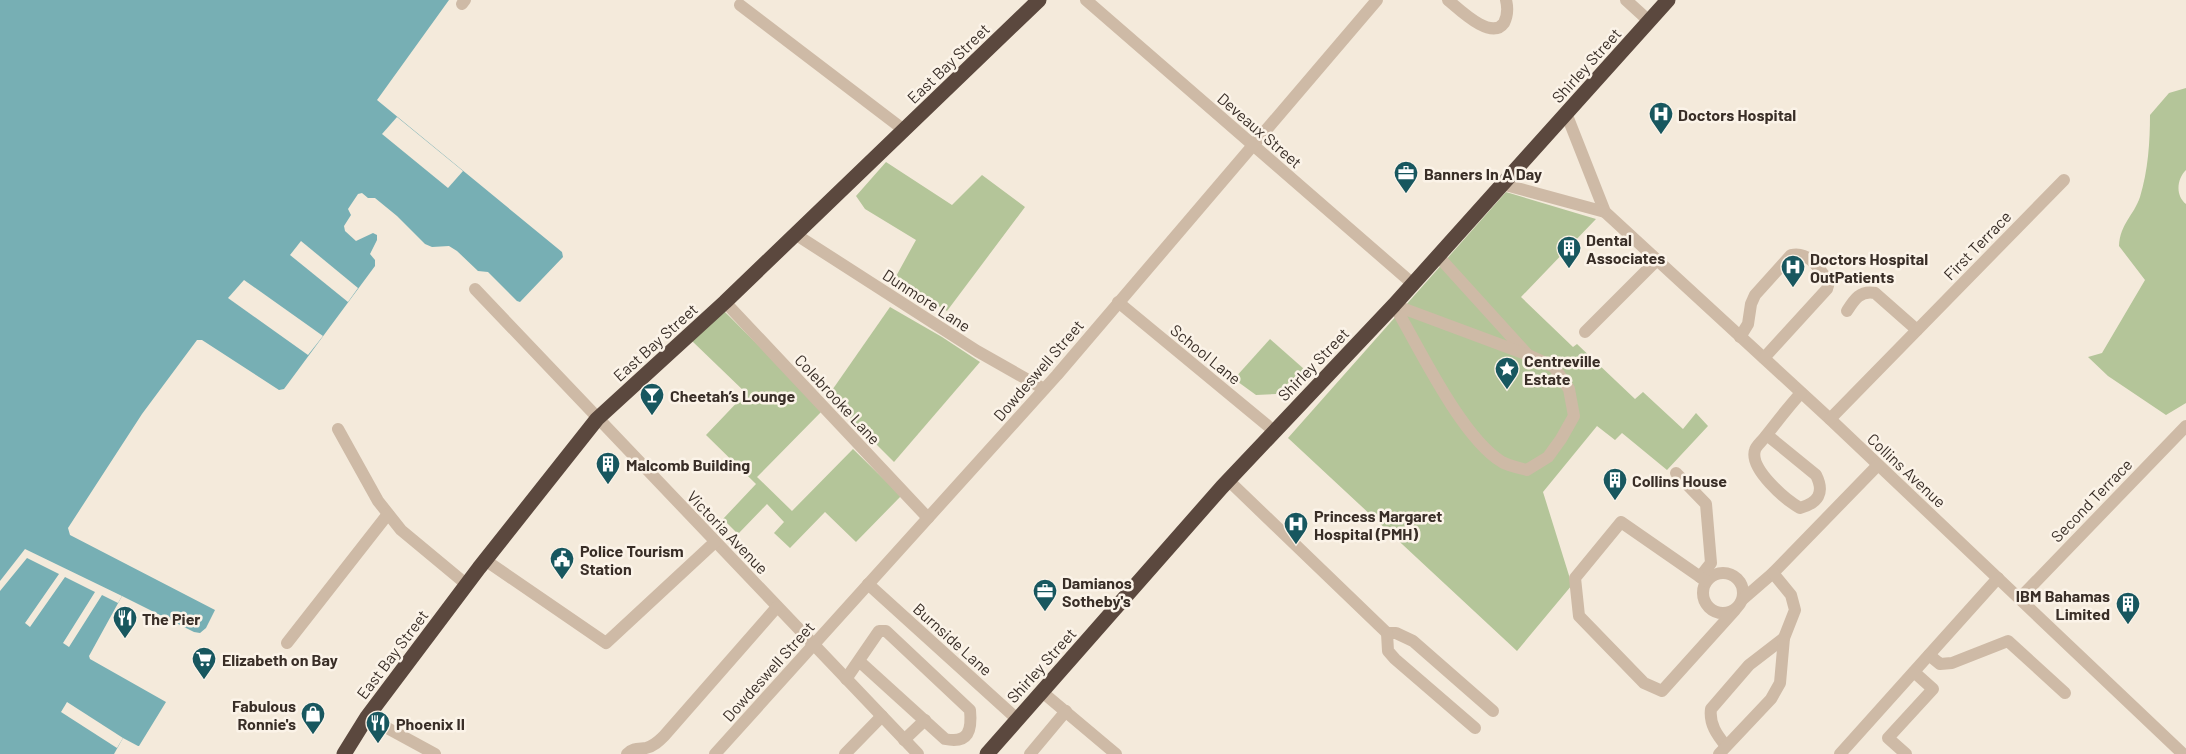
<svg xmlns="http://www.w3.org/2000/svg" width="2186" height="754" viewBox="0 0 2186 754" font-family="Barlow,sans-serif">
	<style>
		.green { fill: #b4c599 }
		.water { fill: #77afb4 }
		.pier { fill: #f4eadb }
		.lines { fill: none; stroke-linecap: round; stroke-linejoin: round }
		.minor { stroke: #cebaa6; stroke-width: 12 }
		.highway { stroke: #5b483e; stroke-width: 15 }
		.labels { text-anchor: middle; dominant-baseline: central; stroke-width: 5; stroke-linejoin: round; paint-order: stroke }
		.street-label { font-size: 16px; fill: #392e27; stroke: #fbf3e8 }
		.poi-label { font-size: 16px; font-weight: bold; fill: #392e27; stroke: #fbf3e8; text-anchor: start }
	</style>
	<rect width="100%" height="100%" fill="#f4eadb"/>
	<g class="green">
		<path d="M2186,88V170C2177,179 2175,195 2186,204V403L2166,415L2108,376L2088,357L2102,353L2145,280L2119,246C2120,224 2134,215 2140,197C2148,171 2150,142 2150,115L2169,93Z"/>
		<polygon points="886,162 952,205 982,175 1025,207 947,311 894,280 916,240 865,209 856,196"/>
		<polygon points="1506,192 1596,219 1521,297 1573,347 1577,344 1635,399 1643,392 1683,429 1696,413 1708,426 1667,470 1622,433 1615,440 1597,426 1543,492 1572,585 1517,651 1288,438"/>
		<polygon points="890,307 942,337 980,362 894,462 828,396"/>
		<polygon points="724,311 823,410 757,477 792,511 853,449 901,496 856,542 825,512 790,548 774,533 784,522 767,504 738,534 723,519 756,484 706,435 746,393 692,341"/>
		<polygon points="1270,339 1304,369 1276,394 1256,395 1234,379"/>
	</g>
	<polygon class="water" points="0,0 449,0 377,100 562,252 563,257 520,302 517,301 488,272 478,271 457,251 449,246 432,247 425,244 397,216 375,198 368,198 362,193 358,194 348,209 351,215 344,226 345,231 356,241 373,233 377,235 377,240 370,254 375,260 375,266 284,389 279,390 202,340 197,340 142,414 68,528 70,535 215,610 206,628 200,633 194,632 122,596 89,656 90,659 166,702 139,746 138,746 123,738 114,754 0,754"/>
	<g class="pier">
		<polygon points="397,117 463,171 448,188 382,134"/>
		<polygon points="301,241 358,288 348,302 290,255"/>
		<polygon points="244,280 323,336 308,355 228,298"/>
		<polygon points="25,549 122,596 118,603 102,595 69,647 63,643 95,592 65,577 30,627 25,623 59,574 27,558 0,591 0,581"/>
		<polygon points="67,702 123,738 117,748 61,712"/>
	</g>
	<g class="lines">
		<g class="minor">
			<polyline points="1086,0 1413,284"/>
			<path d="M1448,0C1459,9 1491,41 1504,23C1508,15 1508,8 1506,0"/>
			<polyline points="1626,0 1649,21"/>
			<polyline points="462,4 465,0"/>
			<polyline points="740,5 904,130"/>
			<polyline points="1566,113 1605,212 1830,419 2183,754"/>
			<polyline points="1502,184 1605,212"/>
			<polyline points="795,234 977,351 1044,389"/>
			<polyline points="1438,256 1527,354"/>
			<polyline points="475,289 918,754"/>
			<polyline points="725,302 928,518"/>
			<polyline points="1118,302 1274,431"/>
			<path d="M1394,305L1528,355L1554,367L1569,389L1574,416L1561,439L1548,457L1527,470C1520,468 1509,466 1502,462C1461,437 1419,347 1394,305Z"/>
			<path d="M1847,311C1854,300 1860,290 1875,293L1917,330"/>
			<polyline points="1585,332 1657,260"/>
			<path d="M1740,337L1748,324L1751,304L1755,295L1791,255C1810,251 1819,269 1829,282L1827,289L1764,358"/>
			<polyline points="1830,419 2064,180"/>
			<polyline points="338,429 378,501 401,530 466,584"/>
			<path d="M1767,435L1816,475C1825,493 1818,503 1800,508C1786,500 1749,469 1755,450C1756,446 1762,441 1765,437C1777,422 1788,407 1801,393"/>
			<polyline points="1676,473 1706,504 1711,563 1700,577"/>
			<polyline points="1228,480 1387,633"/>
			<polyline points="485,560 606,643 715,542"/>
			<circle cx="1723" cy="593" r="20"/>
			<polyline points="1706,581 1621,522 1575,578 1579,616 1644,683 1662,691 1735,610"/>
			<polyline points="868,584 1017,719"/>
			<polyline points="2020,598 2186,426"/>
			<polyline points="1743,599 1773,573 1878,465"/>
			<polyline points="1387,633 1396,633 1413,641 1493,711"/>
			<polyline points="1387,633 1388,651 1395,659 1475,728"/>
			<polyline points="287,643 388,514"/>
			<polyline points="1929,655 1940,664 1952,663 2008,641 2065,693"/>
			<path d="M846,679L879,631H886L970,710C972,730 969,744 945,739L859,661"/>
			<polyline points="1041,691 1116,754"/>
			<polyline points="367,717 435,754"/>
			<polyline points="904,740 925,720"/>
			<path d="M1726,746C1717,735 1709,724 1711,709L1749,665L1784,638"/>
			<path d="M627,754C633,748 638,749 646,748C654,746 659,741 664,736L777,607"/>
			<polyline points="715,754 1057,375 1377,0"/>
			<polyline points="845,754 882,716"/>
			<polyline points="1030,754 1066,711"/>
			<polyline points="1719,754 1771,699 1780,683 1784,638 1795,610 1791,595 1773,573"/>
			<polyline points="1840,754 1998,578"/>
			<polyline points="1906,754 1888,738 1933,689 1914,672"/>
		</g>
		<g class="highway">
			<polyline points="344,754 367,717 479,568 597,419 725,302 1039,0"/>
			<polyline points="987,754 1222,487 1394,305 1668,0"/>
		</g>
	</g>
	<defs>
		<symbol id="hospital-pin" viewBox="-11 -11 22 30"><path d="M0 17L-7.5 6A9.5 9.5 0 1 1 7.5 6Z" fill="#18575f" stroke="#fbf3e8"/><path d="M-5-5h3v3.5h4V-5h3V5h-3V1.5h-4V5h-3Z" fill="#fff"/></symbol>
		<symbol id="office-pin" viewBox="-11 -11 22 30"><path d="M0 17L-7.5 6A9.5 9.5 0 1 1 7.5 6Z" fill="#18575f" stroke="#fbf3e8"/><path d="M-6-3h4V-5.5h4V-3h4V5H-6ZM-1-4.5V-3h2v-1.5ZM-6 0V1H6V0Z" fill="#fff"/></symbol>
		<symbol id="building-pin" viewBox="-11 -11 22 30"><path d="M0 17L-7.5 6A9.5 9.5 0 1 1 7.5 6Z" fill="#18575f" stroke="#fbf3e8"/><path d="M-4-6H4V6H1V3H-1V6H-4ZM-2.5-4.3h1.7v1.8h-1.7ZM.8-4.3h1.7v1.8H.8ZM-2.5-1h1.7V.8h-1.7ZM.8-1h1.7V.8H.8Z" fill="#fff"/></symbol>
		<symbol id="sight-pin" viewBox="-11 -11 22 30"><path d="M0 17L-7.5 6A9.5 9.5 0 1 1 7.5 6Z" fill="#18575f" stroke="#fbf3e8"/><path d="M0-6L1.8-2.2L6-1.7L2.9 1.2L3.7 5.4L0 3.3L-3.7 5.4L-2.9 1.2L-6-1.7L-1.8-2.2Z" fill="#fff"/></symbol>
		<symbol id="bar-pin" viewBox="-11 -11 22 30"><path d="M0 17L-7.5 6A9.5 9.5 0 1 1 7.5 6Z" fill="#18575f" stroke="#fbf3e8"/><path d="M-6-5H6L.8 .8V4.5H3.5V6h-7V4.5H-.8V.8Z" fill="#fff"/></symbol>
		<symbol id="civic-pin" viewBox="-11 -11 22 30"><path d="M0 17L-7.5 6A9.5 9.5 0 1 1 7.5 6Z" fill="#18575f" stroke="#fbf3e8"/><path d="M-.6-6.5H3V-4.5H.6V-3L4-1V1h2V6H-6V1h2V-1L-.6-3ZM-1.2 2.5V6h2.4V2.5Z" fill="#fff"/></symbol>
		<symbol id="restaurant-pin" viewBox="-11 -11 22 30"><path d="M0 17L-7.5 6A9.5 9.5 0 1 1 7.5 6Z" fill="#18575f" stroke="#fbf3e8"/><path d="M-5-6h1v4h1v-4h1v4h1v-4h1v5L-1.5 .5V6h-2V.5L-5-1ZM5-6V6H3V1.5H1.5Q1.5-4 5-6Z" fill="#fff"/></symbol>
		<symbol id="supermarket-pin" viewBox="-11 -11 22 30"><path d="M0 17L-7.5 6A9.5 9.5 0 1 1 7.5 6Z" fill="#18575f" stroke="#fbf3e8"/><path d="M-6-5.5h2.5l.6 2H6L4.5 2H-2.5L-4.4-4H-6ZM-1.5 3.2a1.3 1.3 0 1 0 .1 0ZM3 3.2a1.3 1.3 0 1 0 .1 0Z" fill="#fff"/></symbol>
		<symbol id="shop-pin" viewBox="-11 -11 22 30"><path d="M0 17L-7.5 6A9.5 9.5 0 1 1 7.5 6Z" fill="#18575f" stroke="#fbf3e8"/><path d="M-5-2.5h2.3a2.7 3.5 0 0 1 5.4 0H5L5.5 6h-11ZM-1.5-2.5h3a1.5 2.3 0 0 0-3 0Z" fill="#fff"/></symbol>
	</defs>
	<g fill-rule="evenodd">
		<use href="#hospital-pin" x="1647" y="100" width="28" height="38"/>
		<use href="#office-pin" x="1392" y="159" width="28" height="38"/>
		<use href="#building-pin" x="1555" y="234" width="28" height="38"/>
		<use href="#hospital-pin" x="1779" y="253" width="28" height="38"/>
		<use href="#sight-pin" x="1493" y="355" width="28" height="38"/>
		<use href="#bar-pin" x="638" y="381" width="28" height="38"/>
		<use href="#building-pin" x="594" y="450" width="28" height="38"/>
		<use href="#building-pin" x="1601" y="466" width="28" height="38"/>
		<use href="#hospital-pin" x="1282" y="510" width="28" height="38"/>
		<use href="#civic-pin" x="548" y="545" width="28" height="38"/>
		<use href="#office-pin" x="1031" y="577" width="28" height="38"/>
		<use href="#building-pin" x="2114" y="590" width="28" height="38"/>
		<use href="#restaurant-pin" x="111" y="604" width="28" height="38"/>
		<use href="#supermarket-pin" x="190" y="645" width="28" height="38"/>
		<use href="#shop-pin" x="299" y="700" width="28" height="38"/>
		<use href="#restaurant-pin" x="364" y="709" width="28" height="38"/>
	</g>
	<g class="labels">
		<g class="street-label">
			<text transform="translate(948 63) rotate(-44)">East Bay Street</text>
			<text transform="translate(1586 65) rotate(-48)">Shirley Street</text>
			<text transform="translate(1260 130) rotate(41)">Deveaux Street</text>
			<text transform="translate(1977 245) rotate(-46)">First Terrace</text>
			<text transform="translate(927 300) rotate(33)">Dunmore Lane</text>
			<text transform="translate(655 342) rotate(-42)">East Bay Street</text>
			<text transform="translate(1206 354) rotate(39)">School Lane</text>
			<text transform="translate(1313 364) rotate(-46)">Shirley Street</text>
			<text transform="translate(1038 370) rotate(-49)">Dowdeswell Street</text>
			<text transform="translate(838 399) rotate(47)">Colebrooke Lane</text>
			<text transform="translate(1907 470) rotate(43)">Collins Avenue</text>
			<text transform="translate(2091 500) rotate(-46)">Second Terrace</text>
			<text transform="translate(728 532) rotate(46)">Victoria Avenue</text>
			<text transform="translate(953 639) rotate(42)">Burnside Lane</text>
			<text transform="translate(392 654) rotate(-53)">East Bay Street</text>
			<text transform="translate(1041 665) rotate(-48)">Shirley Street</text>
			<text transform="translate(768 671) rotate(-48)">Dowdeswell Street</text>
		</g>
		<g class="poi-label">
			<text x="1678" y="114">Doctors Hospital</text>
			<text x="1424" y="173">Banners In A Day</text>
			<text x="1586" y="239">Dental<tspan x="1586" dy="18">Associates</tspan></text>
			<text x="1810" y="258">Doctors Hospital<tspan x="1810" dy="18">OutPatients</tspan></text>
			<text x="1524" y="360">Centreville<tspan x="1524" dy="18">Estate</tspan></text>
			<text x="670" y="395">Cheetah’s Lounge</text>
			<text x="626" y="464">Malcomb Building</text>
			<text x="1632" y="480">Collins House</text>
			<text x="1314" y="515">Princess Margaret<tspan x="1314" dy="18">Hospital (PMH)</tspan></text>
			<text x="580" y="550">Police Tourism<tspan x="580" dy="18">Station</tspan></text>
			<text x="1062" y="582">Damianos<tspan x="1062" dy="18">Sotheby's</tspan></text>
			<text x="2110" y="595" text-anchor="end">IBM Bahamas<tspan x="2110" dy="18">Limited</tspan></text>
			<text x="142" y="618">The Pier</text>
			<text x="222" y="659">Elizabeth on Bay</text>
			<text x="296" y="705" text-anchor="end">Fabulous<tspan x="296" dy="18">Ronnie's</tspan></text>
			<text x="396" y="723">Phoenix II</text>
		</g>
	</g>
</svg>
